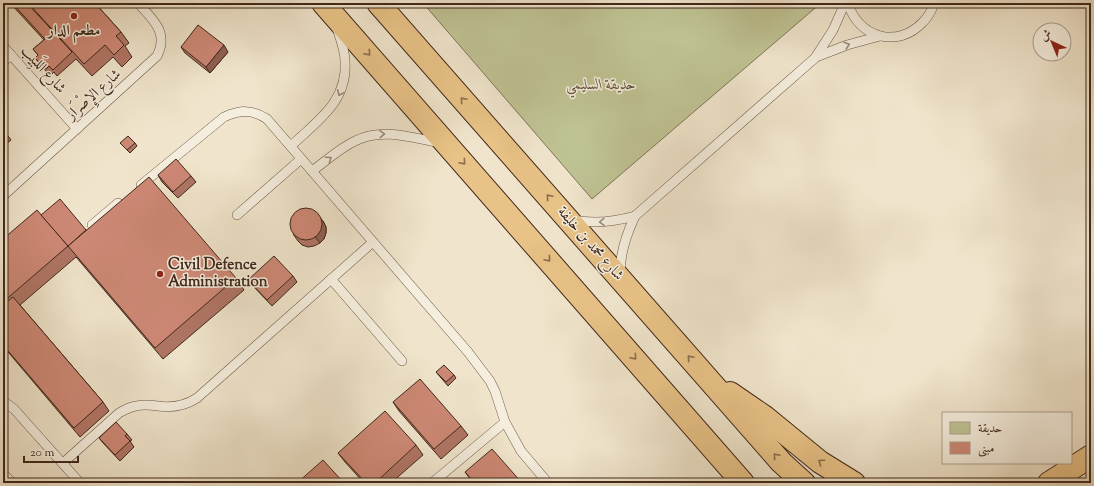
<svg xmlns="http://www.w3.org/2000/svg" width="1094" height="486" viewBox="0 0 1094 486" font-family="'Sorts Mill Goudy',Amiri,serif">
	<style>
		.green { fill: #bfc394; stroke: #807658 }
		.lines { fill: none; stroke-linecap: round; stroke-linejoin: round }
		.service-casing { stroke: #6c5747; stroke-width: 10 }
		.trunk-casing { stroke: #40281b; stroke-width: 24 }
		.service { stroke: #f5eede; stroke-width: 9 }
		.trunk { stroke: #e8c286; stroke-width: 22 }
		.wall { fill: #b07565; stroke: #40281b }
		.shaded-wall { fill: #905f52; stroke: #40281b }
		.building { fill: #cd8875; stroke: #40281b }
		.oneway { stroke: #9a8b7c }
		.oneway2 { stroke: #8c6d4b }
		.poi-dot { fill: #8f2418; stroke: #f5eede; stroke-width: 1.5 }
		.labels { text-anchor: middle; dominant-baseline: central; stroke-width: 3; stroke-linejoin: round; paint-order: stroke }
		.poi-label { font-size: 15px; font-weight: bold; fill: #40281b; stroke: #f5eede }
		.street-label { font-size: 15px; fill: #40281b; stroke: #f5eede }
		.park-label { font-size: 15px; font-style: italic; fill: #604f39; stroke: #f5eede }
	</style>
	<rect width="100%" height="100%" fill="#f0e5cc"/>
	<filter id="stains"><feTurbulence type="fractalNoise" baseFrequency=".005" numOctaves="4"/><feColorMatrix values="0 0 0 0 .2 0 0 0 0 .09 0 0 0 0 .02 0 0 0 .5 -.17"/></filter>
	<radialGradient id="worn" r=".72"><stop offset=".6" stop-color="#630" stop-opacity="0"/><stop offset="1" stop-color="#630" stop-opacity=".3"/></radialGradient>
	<polygon class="green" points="423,3 821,3 592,199"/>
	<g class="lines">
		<defs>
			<g id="service">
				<path d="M848,3C858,38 898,49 923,22C928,17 932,10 934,3"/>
				<polyline points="3,46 77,129"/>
				<polyline points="816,57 847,45 880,36"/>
				<polyline points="3,62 11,55"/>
				<path d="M291,146C317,121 348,102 345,61C345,50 340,38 337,28"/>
				<path d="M312,171C326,161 340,148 355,141C382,127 413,138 441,143"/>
				<path d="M141,185L224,117C240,110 252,109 267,119L468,352L490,381L495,391L505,422L521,451L548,483"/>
				<path d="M3,196L157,56C169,32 153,20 138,3"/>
				<polyline points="237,215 301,159"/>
				<path d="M573,220C595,224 614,222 635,216"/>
				<polyline points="92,225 118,203"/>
				<path d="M620,274C620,253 626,235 635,216L815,58L833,30L845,3"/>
				<polyline points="331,279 402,361"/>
				<polyline points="3,401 14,409 80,483"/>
				<path d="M63,463L119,413C124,410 130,407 136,406C144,404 151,405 158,406C173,408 185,406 197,398L373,242"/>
				<polyline points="3,473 12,483"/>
				<polyline points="432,483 505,422"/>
			</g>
			<g id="trunk">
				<polyline points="323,3 743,483"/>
				<polyline points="378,3 781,462 804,483"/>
				<polyline points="730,393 765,417 820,462 854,483"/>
				<polyline points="1049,483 1091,456"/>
			</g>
		</defs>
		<use href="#service" class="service-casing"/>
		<use href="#trunk" class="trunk-casing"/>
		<use href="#service" class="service"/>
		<use href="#trunk" class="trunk"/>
	</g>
	<g class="wall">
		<polygon points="10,3 95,3 121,32 129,43 125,46 132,57 122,67 113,57 92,76 76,59 57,76 54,72 50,76 35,58 38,55 33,49 44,40"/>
		<polygon points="181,47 228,52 210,73 185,53"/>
		<polygon points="3,129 11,140 3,147"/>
		<polygon points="120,143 135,143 137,146 130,153"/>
		<polygon points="158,175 191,176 196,182 178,198 162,182"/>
		<polygon points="41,215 86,230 236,278 244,290 163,359 76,257 20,305 103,402 109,411 80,437 3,346 3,239"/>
		<polygon points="323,221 326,227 326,233 324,239 320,243 314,246 308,247 302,245 298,241 293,234"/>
		<polygon points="293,276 297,282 272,306 253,286 248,280"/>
		<polygon points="436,372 454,375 456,378 448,386"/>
		<polygon points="393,402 461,426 468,435 441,459 399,411"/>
		<polygon points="127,434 132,440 130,441 134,447 120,461 104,444 99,438"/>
		<polygon points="416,445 423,455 391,483 364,483 345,462 338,453"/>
		<polygon points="465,472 522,483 473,483"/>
	</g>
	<g class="shaded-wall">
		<polygon points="224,45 228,52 210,73 206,67"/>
		<polygon points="318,215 323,221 326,227 326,233 324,239 320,243 315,237"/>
	</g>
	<g class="building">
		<polygon points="12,3 27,3 72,52 53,70 49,66 46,69 35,58 38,55 33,49 45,39"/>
		<polygon points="28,3 95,3 121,32 116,36 124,45 114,55 105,45 84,64"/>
		<polygon points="198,25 224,45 206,67 181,47"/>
		<polygon points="128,136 135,143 127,150 120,143"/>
		<polygon points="176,159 191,176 173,192 158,175"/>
		<polygon points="149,177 236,278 155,348 68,246 3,302 3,239 37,210 68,246"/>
		<polygon points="60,199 86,230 68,246 41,215"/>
		<circle cx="306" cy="224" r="16"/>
		<polygon points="274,256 293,276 267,300 248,280"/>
		<polygon points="13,297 103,402 74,428 3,345 3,305"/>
		<polygon points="444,365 454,375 446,382 436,372"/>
		<polygon points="420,379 461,426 434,449 393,402"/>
		<polygon points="385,411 416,445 375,483 366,483 338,453"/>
		<polygon points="116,422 127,434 125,436 130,441 115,455 99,438"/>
		<polygon points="492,449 522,483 475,483 465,472"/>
		<polygon points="323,460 344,483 297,483"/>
	</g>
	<defs><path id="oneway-chevron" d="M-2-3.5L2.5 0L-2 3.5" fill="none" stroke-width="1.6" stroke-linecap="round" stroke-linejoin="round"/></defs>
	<g class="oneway">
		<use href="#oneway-chevron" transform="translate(847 45) rotate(-19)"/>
		<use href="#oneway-chevron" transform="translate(340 93) rotate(114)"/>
		<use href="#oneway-chevron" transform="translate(382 134) rotate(-3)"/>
		<use href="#oneway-chevron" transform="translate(329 159) rotate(-35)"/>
		<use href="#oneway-chevron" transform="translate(602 222) rotate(178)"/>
	</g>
	<g class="oneway2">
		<use href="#oneway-chevron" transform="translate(368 53) rotate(49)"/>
		<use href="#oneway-chevron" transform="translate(463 100) rotate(-131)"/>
		<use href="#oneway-chevron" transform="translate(463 162) rotate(49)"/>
		<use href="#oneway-chevron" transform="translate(549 197) rotate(-131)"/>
		<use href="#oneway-chevron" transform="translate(548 259) rotate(49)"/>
		<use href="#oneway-chevron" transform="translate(634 357) rotate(49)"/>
		<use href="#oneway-chevron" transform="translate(690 358) rotate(-131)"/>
		<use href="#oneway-chevron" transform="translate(776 456) rotate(-131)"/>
		<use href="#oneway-chevron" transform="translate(821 462) rotate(-145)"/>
	</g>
	<g class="poi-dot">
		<circle cx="74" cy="16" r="4"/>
		<circle cx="160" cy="274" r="4"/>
	</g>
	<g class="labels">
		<g class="poi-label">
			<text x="74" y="31">مطعم الدار</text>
			<text x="168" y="265" text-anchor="start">Civil Defence<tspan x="168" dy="17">Administration</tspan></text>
		</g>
		<g class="street-label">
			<text transform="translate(43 70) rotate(48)">شارع اللَبِيب</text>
			<text transform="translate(94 95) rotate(-42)">شارع الإِصْرَار</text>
			<text transform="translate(590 244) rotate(49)">شارع محمد بن خليفة</text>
		</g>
		<g class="park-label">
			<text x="601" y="85">حديقة السليمي</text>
		</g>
	</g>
	<rect width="1094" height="486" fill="none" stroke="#f0e5cc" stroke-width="16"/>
	<rect x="4" y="4" width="1086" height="478" fill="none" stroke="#40281b" stroke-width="2"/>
	<rect x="8" y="8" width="1078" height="470" fill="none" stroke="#40281b"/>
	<rect x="942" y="412" width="130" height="52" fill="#f5eede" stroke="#ad9f90"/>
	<rect x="950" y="422" width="20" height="12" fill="#bfc394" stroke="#ad9f90"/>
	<text x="978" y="432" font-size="12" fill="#40281b">حديقة</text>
	<rect x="950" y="442" width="20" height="12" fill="#cd8875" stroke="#ad9f90"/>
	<text x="978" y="452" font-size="12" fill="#40281b">مبنى</text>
	<g transform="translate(1052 42) rotate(316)"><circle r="19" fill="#f5eede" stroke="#ad9f90"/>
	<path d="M0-3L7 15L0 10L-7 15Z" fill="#8f2418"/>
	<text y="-6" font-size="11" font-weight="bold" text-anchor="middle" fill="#40281b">ش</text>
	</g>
	<path d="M24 456v6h54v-6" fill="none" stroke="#40281b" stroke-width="2"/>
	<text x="30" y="456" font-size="12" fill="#40281b" stroke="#f5eede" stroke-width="3" paint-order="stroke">20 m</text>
	<rect width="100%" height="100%" filter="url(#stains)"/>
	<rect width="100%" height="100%" fill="url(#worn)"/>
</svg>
